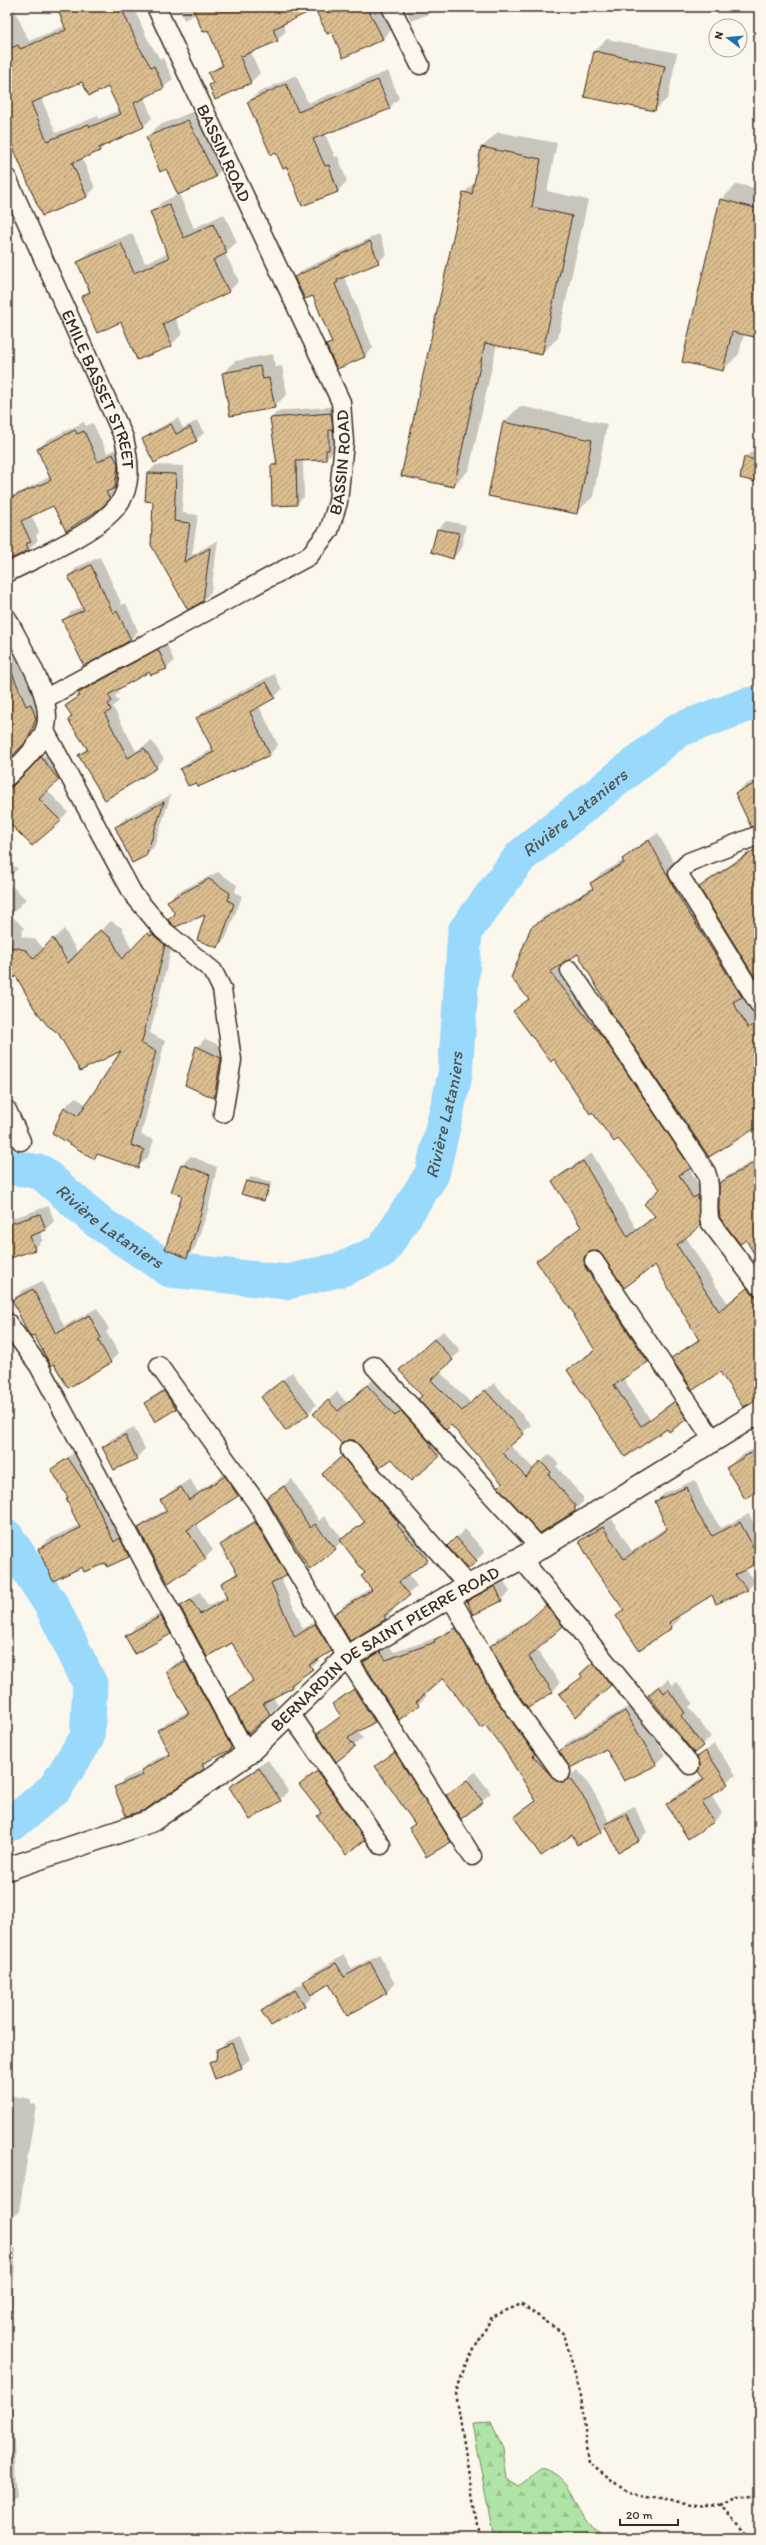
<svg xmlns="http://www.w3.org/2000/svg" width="766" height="2545" viewBox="0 0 766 2545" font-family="Itim,sans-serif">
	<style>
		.forest { fill: url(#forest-firs); stroke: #768762 }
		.shadow { fill: #0003; fill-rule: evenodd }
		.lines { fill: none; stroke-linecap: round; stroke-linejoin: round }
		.river { stroke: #99d9fb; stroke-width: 35 }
		.building { fill: url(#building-hatch); stroke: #3b2a1e; fill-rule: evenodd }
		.minor-casing { stroke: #3b2a1e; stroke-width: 21 }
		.secondary-casing { stroke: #3b2a1e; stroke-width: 25 }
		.path { stroke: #3b2a1e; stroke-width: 2.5; stroke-dasharray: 3 3; stroke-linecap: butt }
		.minor { stroke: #fbf7ec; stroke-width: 18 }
		.secondary { stroke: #fbf7ec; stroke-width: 22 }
		.labels { text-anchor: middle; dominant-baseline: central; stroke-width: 3.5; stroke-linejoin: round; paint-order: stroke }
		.street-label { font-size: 17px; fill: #3b2a1e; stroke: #fbf7ec }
		.water-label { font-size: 18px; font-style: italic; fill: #525655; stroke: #fbf7ec }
	</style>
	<defs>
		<pattern id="forest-firs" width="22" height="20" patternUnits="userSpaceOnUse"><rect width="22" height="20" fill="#b0e4a6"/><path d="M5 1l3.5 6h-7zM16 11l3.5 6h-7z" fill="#98c48e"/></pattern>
		<pattern id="building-hatch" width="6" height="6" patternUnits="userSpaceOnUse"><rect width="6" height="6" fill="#dbbd8f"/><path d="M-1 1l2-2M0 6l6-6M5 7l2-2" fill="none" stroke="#b39a74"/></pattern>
	</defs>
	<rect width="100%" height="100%" fill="#fbf7ec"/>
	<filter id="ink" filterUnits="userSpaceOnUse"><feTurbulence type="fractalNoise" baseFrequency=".025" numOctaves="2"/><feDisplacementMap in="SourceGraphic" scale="8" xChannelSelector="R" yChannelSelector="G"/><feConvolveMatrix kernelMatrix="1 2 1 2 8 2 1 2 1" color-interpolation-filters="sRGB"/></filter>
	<g filter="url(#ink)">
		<path class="forest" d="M491,2423L503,2449L507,2478L519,2486L542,2468C572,2477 572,2498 587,2521C592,2528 603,2533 610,2538H494L472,2424Z"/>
		<g class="shadow">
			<path d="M7,7H13L29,41L65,26L58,7H135L134,8L147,38L160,59L163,58L173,79L164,87L144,97L152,118L143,127L107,143L100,150L82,158L95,188L86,197L13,144L7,136ZM82,80L108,85L120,110L99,119L98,116L56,133L41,98Z"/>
			<polygon points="178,7 316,7 282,23 286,31 277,40 250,51 260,73 251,82 216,98 210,86 214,82 210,73 223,62 208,28 196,14 184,20"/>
			<polygon points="322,7 379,7 391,30 382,39"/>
			<polygon points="405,7 436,7 429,14 411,21"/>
			<polygon points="607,39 677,53 668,98 655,110 595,51"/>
			<polygon points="388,71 399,98 389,108 325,134 335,157 338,156 347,181 338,191 288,165 277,152 248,102 258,93 296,75 308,103"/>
			<polygon points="199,109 226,165 215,176 179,194 194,228 224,214 237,242 225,253 239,281 228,292 175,317 182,334 171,345 122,321 82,297 90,289 79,262 89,252 132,233 145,263 168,253 151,212 162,202 179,194 167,168 147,137 158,126"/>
			<polygon points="498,132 557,143 547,191 588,200 558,338 541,354 497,344 469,470 453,486 464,193 475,182 481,148"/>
			<polygon points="737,184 759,189 759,337 744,334 739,354 723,370 721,200"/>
			<polygon points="379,234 387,254 378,262 344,276 373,348 365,356 338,368 327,345 332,341 313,294 295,277 304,269"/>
			<polygon points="759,351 759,377 753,376"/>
			<polygon points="273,354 275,367 282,366 287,394 274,407 223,373 235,361"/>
			<polygon points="338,406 336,442 333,446 333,452 325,459 303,460 304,497 296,504 272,465 277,460 271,418 278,411"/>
			<polygon points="520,406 607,424 593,497 576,513 503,423"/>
			<polygon points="178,418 183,428 197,421 204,433 196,440 144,439 151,432"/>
			<polygon points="84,422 86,426 93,423 107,453 122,446 125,476 116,485 118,489 90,516 66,530 53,505 31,515 39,532 36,536 38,540 29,549 7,561 7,499 51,476 38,449 47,440"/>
			<polygon points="758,445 759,478 756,481 745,458"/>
			<polygon points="156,465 184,466 182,513 198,515 192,555 218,540 211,592 202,601 154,501 148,473"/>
			<polygon points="446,521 466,525 461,549 453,558 432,552 438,529"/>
			<polygon points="100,557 122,605 126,603 138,631 130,640 63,621 71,612 83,606 69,576 77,567"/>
			<polygon points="7,635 43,718 33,734 7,761"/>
			<polygon points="166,642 174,661 167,668 150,670 117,689 119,693 115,696 119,701 113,707 136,751 152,741 164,759 156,767 80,755 87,747 67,706 87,685"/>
			<polygon points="274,674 282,689 274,698 259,706 278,745 270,754 240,768 239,766 196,782 181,770 190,761 213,749 197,718 205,710"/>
			<polygon points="50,750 67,771 47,790 68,812 60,820 11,823 7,827 7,792"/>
			<polygon points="759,778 759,824 736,793 745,785"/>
			<polygon points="171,795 154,847 145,855 116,827 125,818"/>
			<polygon points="658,833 688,890 750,987 742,996 757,1020 759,1019 759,1125 578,953 559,965 612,1031 698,1159 689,1168 702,1191 708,1216 686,1237 715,1285 728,1303 756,1280 759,1283 759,1399 720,1371 673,1358 699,1338 655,1264 603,1254 593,1250 593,1258 656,1353 623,1378 650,1419 683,1394 694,1410 686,1419 667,1428 625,1456 568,1370 595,1349 576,1315 538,1262 582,1226 553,1181 562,1173 592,1153 637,1230 655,1215 661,1189 619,1137 614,1141 574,1090 554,1058 515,1011 529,998 532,928 540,919 593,887 591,883 599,875 624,860 632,850"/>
			<polygon points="759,845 759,982 700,887 709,879"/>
			<polygon points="7,863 18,868 7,880"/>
			<polygon points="218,872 237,885 235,892 242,896 226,938 218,946 206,913 176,913 168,901 176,893"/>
			<polygon points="7,882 26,899 11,915 24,928 21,936 36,940 44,949 64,929 78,953 111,921 122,928 132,950 158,923 175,935 150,1033 165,1041 141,1135 154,1140 148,1157 138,1167 98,1154 94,1157 53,1133 65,1107 75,1097 87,1105 124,1049 59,1032 16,974 7,983"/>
			<polygon points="205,1039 229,1049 222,1089 214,1097 197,1047"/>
			<polygon points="191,1156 217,1167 208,1210 195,1248 187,1257 183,1195 173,1191 182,1164"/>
			<polygon points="759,1157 759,1260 720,1183 729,1175"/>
			<polygon points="251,1177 272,1182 268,1196 264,1200 247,1181"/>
			<polygon points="49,1206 54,1221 45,1230 40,1232 43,1240 34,1249 7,1260 7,1220"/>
			<polygon points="42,1281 64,1326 97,1308 109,1329 106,1332 119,1353 110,1362 68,1387 13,1300 22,1291"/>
			<polygon points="443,1331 461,1351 439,1371 471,1403 494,1383 531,1425 510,1445 534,1469 549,1454 559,1464 556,1466 583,1497 583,1502 574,1510 503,1483 451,1424 422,1396 408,1362"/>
			<polygon points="292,1372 316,1405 308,1414 262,1397"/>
			<polygon points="376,1377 447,1448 412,1480 392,1457 348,1439 314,1414 337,1392 347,1403"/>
			<polygon points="172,1383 184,1399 156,1420 145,1403"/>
			<polygon points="134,1427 145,1449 136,1458 103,1447 111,1439"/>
			<polygon points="759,1445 759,1489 727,1468 736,1459"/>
			<polygon points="350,1448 435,1551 408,1574 417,1586 392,1608 394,1610 385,1619 335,1614 343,1606 371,1588 366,1573 342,1541 335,1548 267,1498 292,1479 319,1521 324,1516 343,1539 365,1520 332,1465"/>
			<polygon points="77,1450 137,1548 129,1556 108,1565 106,1561 82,1566 39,1549 47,1540 79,1525 67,1499 69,1497 52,1469"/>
			<polygon points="233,1468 246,1487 238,1495 196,1523 213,1550 205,1558 139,1528 147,1520 167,1509 161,1500 170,1492 190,1479 198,1492"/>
			<polygon points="695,1480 705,1504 721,1528 749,1514 759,1534 759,1561 745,1569 756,1581 748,1589 717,1603 712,1593 678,1615 680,1619 672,1627 639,1649 617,1616 624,1609 581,1541 589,1532 612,1519 632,1551 667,1527 656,1501 665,1493"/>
			<polygon points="264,1514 295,1566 281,1578 303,1629 324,1616 339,1642 319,1658 320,1660 299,1678 292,1688 273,1697 278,1705 249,1733 230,1698 253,1679 232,1642 181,1606 200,1592 208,1606 227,1596 222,1584 238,1571 221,1546 229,1537"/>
			<polygon points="465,1529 485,1552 468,1568 448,1546"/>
			<polygon points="503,1579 510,1592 501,1600 468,1602 476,1593"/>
			<polygon points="554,1597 571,1617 537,1649 560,1683 552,1692 491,1646 499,1637 536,1615"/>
			<polygon points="170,1608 178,1625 170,1633 127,1636 135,1627"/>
			<polygon points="465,1621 565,1773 572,1774 578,1770 595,1794 609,1822 615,1816 634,1806 647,1832 639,1841 607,1826 601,1831 572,1833 515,1817 536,1800 504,1747 443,1677 424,1693 427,1696 418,1704 364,1662 372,1654 388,1645 394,1652 438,1637"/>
			<polygon points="194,1653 238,1740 230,1749 211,1758 203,1768 115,1788 124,1779 142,1771 150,1762 170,1752 159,1730 167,1722 189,1711 168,1671 176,1663"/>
			<polygon points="602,1655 619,1676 610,1684 560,1694 583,1676"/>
			<polygon points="668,1679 673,1685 677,1682 693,1703 689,1707 711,1737 694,1752 649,1695"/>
			<polygon points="363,1681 383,1712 375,1721 357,1731 363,1738 336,1760 319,1734 341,1715 334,1704"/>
			<polygon points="634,1703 665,1755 656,1764 624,1779 606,1748 560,1751 568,1742"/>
			<polygon points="714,1744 736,1775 711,1795 722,1813 714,1822 667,1804 675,1796 703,1778 698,1757"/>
			<polygon points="403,1745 458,1832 450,1841 410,1829 416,1823 376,1766"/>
			<polygon points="268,1760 288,1791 280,1800 230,1787 239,1779"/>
			<polygon points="326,1764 373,1831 364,1840 322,1813 301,1785"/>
			<polygon points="475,1772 491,1793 461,1818 448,1796"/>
			<polygon points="379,1954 395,1984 387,1992 330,1983 310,1994 312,1997 304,2005 263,2011 271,2002 305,1982 313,1973 344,1955 352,1969"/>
			<polygon points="240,2036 250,2059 241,2067 210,2064 218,2056 218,2050 227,2041"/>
			<polygon points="7,2095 30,2099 30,2104 36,2105 19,2211 7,2223"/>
			<polygon points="7,2243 9,2243 9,2248 16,2248 9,2355 7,2357"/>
			<polygon points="7,2389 11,2389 17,2496 7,2506"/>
		</g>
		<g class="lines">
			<g class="river">
				<path id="s1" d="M7,1167L41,1172L97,1221L170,1270L287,1282L342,1269L382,1251L432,1174L455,1075L465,931L521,856L678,730L747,705L759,703"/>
				<polyline points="7,1537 52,1606 90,1684 87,1738 55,1788 13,1823 7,1824"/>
			</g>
		</g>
		<g class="building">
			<path d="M57,7H121L139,47L151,67L154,66L164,88L134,103L144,127L99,148L100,151L72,163L87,197L42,216L12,145L7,148V50L18,45L20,49L66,30ZM82,82L89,96L108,87L121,114L90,127L89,124L47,141L31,103Z"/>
			<polygon points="192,7 367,7 383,39 343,58 332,32 327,34 315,9 273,29 278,41 240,57 251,83 215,100 209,85 213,83 208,73 223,66 208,30 203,32"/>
			<polygon points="594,51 665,66 655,111 584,97"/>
			<polygon points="378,80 390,109 313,139 325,166 329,165 338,192 302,206 287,167 283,169 276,153 271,155 247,102 286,84 298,112"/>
			<polygon points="188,120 216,177 178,195 166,169 160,172 146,137"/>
			<polygon points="481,147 541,159 532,207 572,216 542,355 485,343 454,487 401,476 463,192 472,194"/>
			<polygon points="720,199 759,209 759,338 732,332 723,371 682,362"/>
			<polygon points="169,204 184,238 213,224 227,253 213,260 229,292 163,324 172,346 137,360 121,322 97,333 81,297 90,292 77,262 121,243 134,273 169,258 150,212"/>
			<polygon points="370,241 379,263 337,280 338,282 335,284 365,357 337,369 326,345 332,343 313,296 305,299 294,277"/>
			<polygon points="260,366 263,379 269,378 275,408 230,416 222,373"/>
			<polygon points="331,413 333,430 329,430 329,450 326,450 326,460 296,461 297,505 272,506 271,465 277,465 270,418"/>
			<polygon points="503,422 592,440 577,514 488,496"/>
			<polygon points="171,424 176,434 190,427 197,441 154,463 142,439"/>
			<polygon points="75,430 77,434 84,431 98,462 113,454 118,464 115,488 106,492 110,499 101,508 66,531 53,506 21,521 31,542 26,544 29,550 7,561 7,492 10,498 51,480 37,449"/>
			<polygon points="744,457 759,461 756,482 740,478"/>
			<polygon points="147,473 176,474 174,521 190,523 184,562 210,548 203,601 188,610 151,545 153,502 145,501"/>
			<polygon points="437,529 459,533 453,559 431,552"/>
			<polygon points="91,565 113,613 117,611 131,640 84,666 62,620 84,610 68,576"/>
			<polygon points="158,649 167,669 151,675 149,672 108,695 112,701 108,704 111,710 105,714 128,758 144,748 157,768 105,800 78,755 88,750 68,720 72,716 65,706 80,696 78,693"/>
			<polygon points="7,661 26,706 31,704 36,719 28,739 7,762"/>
			<polygon points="266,682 275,698 250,712 270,755 198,787 196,783 188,786 180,769 214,752 196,718"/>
			<polygon points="41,757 59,780 39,799 61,821 32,846 7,821 7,792"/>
			<polygon points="759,782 759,825 751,827 735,793"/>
			<polygon points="164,802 146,856 132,863 115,827"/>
			<polygon points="649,840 680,899 742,997 733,1002 748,1028 759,1021 759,1126 709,1157 614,1017 578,954 550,972 604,1039 691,1168 679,1175 693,1198 698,1195 700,1226 677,1245 707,1293 719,1311 747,1288 759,1301 759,1400 743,1407 720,1372 693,1390 671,1358 699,1340 655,1265 624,1288 602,1255 598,1251 589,1252 584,1257 585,1267 648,1362 614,1385 641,1426 675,1401 687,1419 669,1432 667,1429 625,1457 567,1370 595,1350 573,1316 575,1315 536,1261 581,1227 552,1181 583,1161 628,1237 655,1216 644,1204 660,1189 618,1139 614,1142 592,1112 590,1114 554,1059 551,1062 513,1011 529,999 511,978 531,927 593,889 590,883 624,863 622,859"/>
			<polygon points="759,847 759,984 699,887"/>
			<polygon points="209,879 230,893 228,900 234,904 218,948 197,940 205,915 175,927 168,920 175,914 167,901"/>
			<polygon points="100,930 111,938 122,959 147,933 151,936 153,934 165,945 142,1042 140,1043 156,1051 131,1145 144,1150 138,1168 97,1154 94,1159 52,1133 64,1107 78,1116 121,1051 80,1071 58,1033 47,1025 34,1008 16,976 7,984 7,946 26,950 34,959 53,938 68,963"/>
			<polygon points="196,1046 221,1058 214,1098 185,1085"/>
			<polygon points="759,1160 759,1262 746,1240 740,1244 720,1218 719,1209 719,1183"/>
			<polygon points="181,1164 210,1175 200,1217 187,1258 165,1249 182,1195 171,1192"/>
			<polygon points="246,1181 269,1186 264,1201 241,1194"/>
			<polygon points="40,1214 46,1230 30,1236 35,1250 7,1259 7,1225"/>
			<polygon points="33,1289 56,1334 89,1315 101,1338 98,1340 111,1363 68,1388 54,1364 51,1366 34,1335 31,1337 29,1335 12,1300"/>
			<polygon points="434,1339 453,1360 431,1380 462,1411 485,1390 524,1434 502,1453 526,1477 540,1461 551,1472 549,1475 575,1505 575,1511 572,1513 540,1533 498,1487 502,1483 451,1425 446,1430 418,1399 422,1396 399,1370"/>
			<polygon points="283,1380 309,1414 286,1431 261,1397"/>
			<polygon points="367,1385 395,1416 401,1411 432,1445 430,1446 439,1457 411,1481 392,1459 379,1468 354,1440 348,1440 342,1444 313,1414 328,1400 338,1411"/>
			<polygon points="164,1391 176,1409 155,1422 144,1403"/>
			<polygon points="125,1435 137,1459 114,1470 102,1447"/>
			<polygon points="754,1451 759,1459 759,1490 745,1499 726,1468"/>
			<polygon points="342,1456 399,1523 397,1525 428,1560 399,1582 410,1595 384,1616 386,1619 350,1641 334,1614 372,1590 361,1576 365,1573 340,1540 365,1522 322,1474"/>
			<polygon points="68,1458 88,1488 114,1542 120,1538 129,1557 107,1567 106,1563 84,1572 82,1567 53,1581 38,1549 80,1528 66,1499 68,1498 51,1469"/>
			<polygon points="225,1476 238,1496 187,1530 206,1559 168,1583 138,1528 167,1511 160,1500 181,1487 189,1500"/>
			<polygon points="284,1486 310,1528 315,1524 336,1549 310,1570 266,1498"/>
			<polygon points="687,1487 697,1513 712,1536 740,1522 759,1558 759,1562 735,1575 748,1590 716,1604 712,1595 669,1622 672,1628 639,1650 616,1616 624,1610 595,1570 579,1541 603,1527 624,1559 667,1529 655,1501"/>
			<polygon points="255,1522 287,1575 271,1583 295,1637 315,1624 332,1651 309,1665 313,1669 291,1685 292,1688 263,1703 270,1714 248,1734 229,1698 253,1681 232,1643 207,1657 180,1606 191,1600 200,1614 227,1599 221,1583 238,1574 220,1545"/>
			<polygon points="456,1537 477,1561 468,1569 447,1546"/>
			<polygon points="495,1586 502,1601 473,1615 467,1601"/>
			<polygon points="546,1605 563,1626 529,1657 553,1692 528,1708 513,1687 490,1646 526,1623"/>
			<polygon points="161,1616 171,1634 135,1654 125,1636"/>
			<polygon points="456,1628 495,1698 535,1754 533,1756 556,1781 562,1782 569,1778 587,1802 602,1832 577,1845 572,1835 541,1856 514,1817 536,1801 503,1748 485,1725 481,1728 443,1678 416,1702 419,1705 399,1720 363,1662 380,1652 386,1660 435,1642 434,1640"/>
			<polygon points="185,1661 231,1746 230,1750 202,1764 204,1769 145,1810 126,1816 114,1787 143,1775 141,1770 170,1755 157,1730 189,1714 166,1671"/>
			<polygon points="593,1662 611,1685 576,1717 559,1694 582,1677 580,1674"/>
			<polygon points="659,1686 664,1693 668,1689 685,1713 681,1716 703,1746 694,1753 648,1695"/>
			<polygon points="354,1689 375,1722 348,1738 355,1747 336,1762 317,1734 341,1716 332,1704"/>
			<polygon points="625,1711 657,1765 624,1781 606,1749 570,1768 559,1751"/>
			<polygon points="706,1751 728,1784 702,1803 714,1822 688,1839 666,1804 704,1780 698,1771 700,1764 697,1757"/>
			<polygon points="395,1752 451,1842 426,1857 409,1828 415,1824 375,1766"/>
			<polygon points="259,1768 281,1801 250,1820 229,1787"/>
			<polygon points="317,1771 365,1840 346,1855 317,1816 321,1813 299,1785"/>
			<polygon points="467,1780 483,1802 461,1819 446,1795"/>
			<polygon points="626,1814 639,1841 618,1852 605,1824"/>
			<polygon points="370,1962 387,1993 347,2016 329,1984 311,1995 303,1981 336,1963 344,1977"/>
			<polygon points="295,1990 305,2006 271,2026 261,2011"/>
			<polygon points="232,2043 242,2068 215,2079 209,2063 216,2060 217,2049"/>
		</g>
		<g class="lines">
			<defs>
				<g id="minor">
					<polyline points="391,7 420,65"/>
					<path id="s2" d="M7,178L124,438C129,459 133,486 118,505C97,533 39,556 7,573"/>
					<path d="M7,618C20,645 58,703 44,732C36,750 21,763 7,777"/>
					<path id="s3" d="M46,698L309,556L329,531L338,502L344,442L341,402L156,7"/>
					<polyline points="45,731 133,894 163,930 213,971 222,989 232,1060 223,1113"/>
					<polyline points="759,835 689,862 678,873 759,1004"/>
					<path d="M570,970L706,1172C713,1189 705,1205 710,1222L759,1286"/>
					<polyline points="7,1110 21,1141"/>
					<polyline points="594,1261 713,1440"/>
					<polyline points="7,1322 39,1366 247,1754"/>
					<polyline points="159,1366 256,1502 347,1657 472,1856"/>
					<polyline points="374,1366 540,1548"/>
					<polyline points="350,1450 468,1586"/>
					<polyline points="520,1557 690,1765"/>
					<polyline points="450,1596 504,1693 561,1772"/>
					<polyline points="290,1713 381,1845"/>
				</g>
				<g id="secondary">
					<path id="s4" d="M7,1869L151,1821L247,1754L347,1657L450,1596L540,1548L759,1412"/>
				</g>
			</defs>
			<use href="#minor" class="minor-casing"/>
			<use href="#secondary" class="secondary-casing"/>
			<g class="path">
				<polyline points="721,2507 737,2498 759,2495"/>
				<polyline points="479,2538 456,2393 465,2366 492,2317 521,2304 564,2334 581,2396 589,2463 628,2494 698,2505 721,2507 749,2538"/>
			</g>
			<use href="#minor" class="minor"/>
			<use href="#secondary" class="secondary"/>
		</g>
	</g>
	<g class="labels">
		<g class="street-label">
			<text transform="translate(224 153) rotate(65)">BASSIN ROAD</text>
			<text stroke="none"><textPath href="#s2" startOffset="231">EMILE BASSET STREET</textPath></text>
			<text stroke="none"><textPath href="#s3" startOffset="401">BASSIN ROAD</textPath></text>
			<text stroke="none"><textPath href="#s4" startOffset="444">BERNARDIN DE SAINT PIERRE ROAD</textPath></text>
		</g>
		<g class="water-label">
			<text stroke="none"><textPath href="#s1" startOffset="915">Rivière Lataniers</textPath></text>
			<text stroke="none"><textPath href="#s1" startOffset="567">Rivière Lataniers</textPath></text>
			<text stroke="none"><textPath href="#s1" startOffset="122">Rivière Lataniers</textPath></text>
		</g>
	</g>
	<rect width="766" height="2545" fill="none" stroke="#fbf7ec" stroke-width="24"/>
	<rect x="12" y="12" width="742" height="2521" fill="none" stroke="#3b2a1e" stroke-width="1.5" filter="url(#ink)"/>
	<g transform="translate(728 38) rotate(286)"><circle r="19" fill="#fbf7ec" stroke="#aea59a"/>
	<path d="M0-3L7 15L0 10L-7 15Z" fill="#1f6fb2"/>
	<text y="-6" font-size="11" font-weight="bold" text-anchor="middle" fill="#3b2a1e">N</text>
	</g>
	<path d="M620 2519v6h58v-6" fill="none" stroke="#3b2a1e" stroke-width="2"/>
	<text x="626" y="2519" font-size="12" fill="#3b2a1e" stroke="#fbf7ec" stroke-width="3" paint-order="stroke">20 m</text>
</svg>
